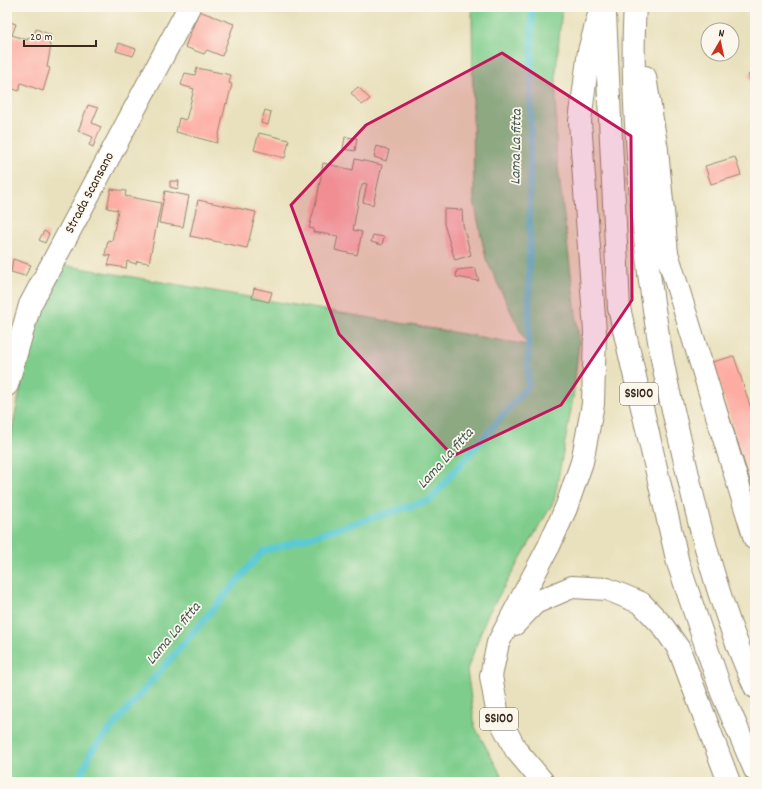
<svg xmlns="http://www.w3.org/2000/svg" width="762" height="789" viewBox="0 0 762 789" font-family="Dekko,sans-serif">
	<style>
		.green { fill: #7fcd8d; stroke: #5d7c56 }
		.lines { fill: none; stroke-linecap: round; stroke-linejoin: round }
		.stream { stroke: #5dcad2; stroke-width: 7 }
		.building { fill: #fdaca2 }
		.street-casing { stroke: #92866e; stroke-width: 24 }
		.highway-casing { stroke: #92866e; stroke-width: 24 }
		.street { stroke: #fff; stroke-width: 22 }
		.highway { stroke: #fff; stroke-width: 22 }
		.marked { fill: #c2185b; fill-opacity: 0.2; stroke: #c2185b; stroke-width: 3; stroke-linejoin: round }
		.labels { text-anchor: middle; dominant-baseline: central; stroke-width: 3.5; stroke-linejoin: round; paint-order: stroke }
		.shield { fill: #fbf7ec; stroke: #75685c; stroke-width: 1 }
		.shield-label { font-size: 13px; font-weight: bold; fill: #3b2a1e }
		.street-label { font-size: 14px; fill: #3b2a1e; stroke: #fbf7ec }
		.water-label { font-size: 15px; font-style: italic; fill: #455a54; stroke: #fbf7ec }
	</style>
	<rect width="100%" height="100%" fill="#fbf7ec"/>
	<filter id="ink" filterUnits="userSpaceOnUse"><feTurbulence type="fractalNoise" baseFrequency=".025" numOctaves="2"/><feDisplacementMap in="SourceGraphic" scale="8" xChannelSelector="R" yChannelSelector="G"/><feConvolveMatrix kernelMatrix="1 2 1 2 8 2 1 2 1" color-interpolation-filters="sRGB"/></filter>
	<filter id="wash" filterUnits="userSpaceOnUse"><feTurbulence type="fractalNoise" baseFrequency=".012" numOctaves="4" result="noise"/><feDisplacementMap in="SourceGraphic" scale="16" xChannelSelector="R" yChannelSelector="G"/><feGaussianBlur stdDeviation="0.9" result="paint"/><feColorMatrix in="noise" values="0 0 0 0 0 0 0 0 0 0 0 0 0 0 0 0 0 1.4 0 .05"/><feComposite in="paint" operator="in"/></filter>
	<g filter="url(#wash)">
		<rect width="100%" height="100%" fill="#e9e1bd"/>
		<polygon class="green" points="472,7 562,7 556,71 556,151 579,340 573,399 554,501 487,616 467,670 475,727 505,782 7,782 7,454 37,308 63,265 527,345 486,259 474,201"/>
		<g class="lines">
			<polyline class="stream" points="78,782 91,752 262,552 430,500 528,386 532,7"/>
		</g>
		<g id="blocks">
			<g class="building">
				<polygon points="199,11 234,24 222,56 207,50 204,54 185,47"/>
				<polygon points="7,21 16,24 12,35 27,40 28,38 33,39 36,29 51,35 49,45 51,46 47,67 50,68 43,91 21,83 19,91 7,87"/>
				<polygon points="119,43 136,49 133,56 116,51"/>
				<polygon points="197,68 231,75 229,83 232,84 227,104 226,103 217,143 176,132 179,118 186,120 194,89 181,85 185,73 195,75"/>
				<polygon points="755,72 755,89 748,75"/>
				<polygon points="358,87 370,99 362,105 351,93"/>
				<polygon points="88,105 98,108 92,123 101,127 93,147 89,145 93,137 78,131"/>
				<polygon points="265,110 271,112 268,125 261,123"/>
				<polygon points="259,133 289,140 285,158 254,150"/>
				<polygon points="345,137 357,138 355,151 343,149"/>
				<polygon points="377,146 389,150 386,161 374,157"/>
				<polygon points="735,157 741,175 711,184 705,166"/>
				<polygon points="355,159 382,165 373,205 363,202 367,184 363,183 360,191 353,230 362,232 357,255 335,250 338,236 313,232 314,229 309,228 318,194 323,163 353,170"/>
				<polygon points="170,181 179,181 178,189 170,187"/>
				<polygon points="111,189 126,191 125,196 161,203 149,263 137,261 136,264 127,261 126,268 108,265 111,256 105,255 108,240 112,241 118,210 107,208"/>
				<polygon points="165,191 189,196 183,227 159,223"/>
				<polygon points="198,200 256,212 247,248 190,236"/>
				<polygon points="444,209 462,210 463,225 471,255 455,260 444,224"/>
				<polygon points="44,231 49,234 45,243 39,240"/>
				<polygon points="373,235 384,237 382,245 371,242"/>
				<polygon points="13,259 31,265 25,276 11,272"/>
				<polygon points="475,268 479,281 456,277 457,270"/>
				<polygon points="254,288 272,292 269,302 252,298"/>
				<polygon points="734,356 755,421 755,496 712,362"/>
			</g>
		</g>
	</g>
	<g filter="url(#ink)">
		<use href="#blocks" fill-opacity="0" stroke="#92866e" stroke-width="1"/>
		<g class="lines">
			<defs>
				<polyline id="street" points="7,385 30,305 189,7"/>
				<g id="highway">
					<path d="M635,7C632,51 634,96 637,140C641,213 649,286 662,358C667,387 674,415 681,444C699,527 720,610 755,687"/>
					<polyline points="605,14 619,308 678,563 722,693 755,770"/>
					<polyline points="645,77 657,150 667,253 755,539"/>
					<polyline points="515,624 535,603 572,587 607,589 641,603 662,625 679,649 729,782"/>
					<polyline points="543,782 516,750 498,716 491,676 498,643 549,546 566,508 582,462 593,404 595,332 580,121 589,51 601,7"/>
				</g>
			</defs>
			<use href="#street" class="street-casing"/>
			<use href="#highway" class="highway-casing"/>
			<use href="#street" class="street"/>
			<use href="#highway" class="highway"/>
		</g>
	</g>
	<path class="marked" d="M502,53L631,136L632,300L561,405L453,456L339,334L291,205L366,125Z"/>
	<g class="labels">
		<g class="shield">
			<rect x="620" y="383" width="38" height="22" rx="3"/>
			<rect x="480" y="708" width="38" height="22" rx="3"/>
		</g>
		<g class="shield-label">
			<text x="639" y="394">SS100</text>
			<text x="499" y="719">SS100</text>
		</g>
		<g class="street-label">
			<text transform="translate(90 193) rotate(-62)">Strada Scansano</text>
		</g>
		<g class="water-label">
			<text transform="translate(517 147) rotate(-89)">Lama La fitta</text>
			<text transform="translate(446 459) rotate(-48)">Lama La fitta</text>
			<text transform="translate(174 634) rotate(-50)">Lama La fitta</text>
		</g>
	</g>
	<rect width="762" height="789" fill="none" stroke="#fbf7ec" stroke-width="24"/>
	<g transform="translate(720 42) rotate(9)"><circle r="19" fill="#fbf7ec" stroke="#aea59a"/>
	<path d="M0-3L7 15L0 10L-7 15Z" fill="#c8321e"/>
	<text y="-6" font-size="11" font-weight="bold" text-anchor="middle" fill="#3b2a1e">N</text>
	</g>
	<path d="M24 40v6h72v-6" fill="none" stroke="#3b2a1e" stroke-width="2"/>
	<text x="30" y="40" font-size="12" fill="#3b2a1e" stroke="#fbf7ec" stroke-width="3" paint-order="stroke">20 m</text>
</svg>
